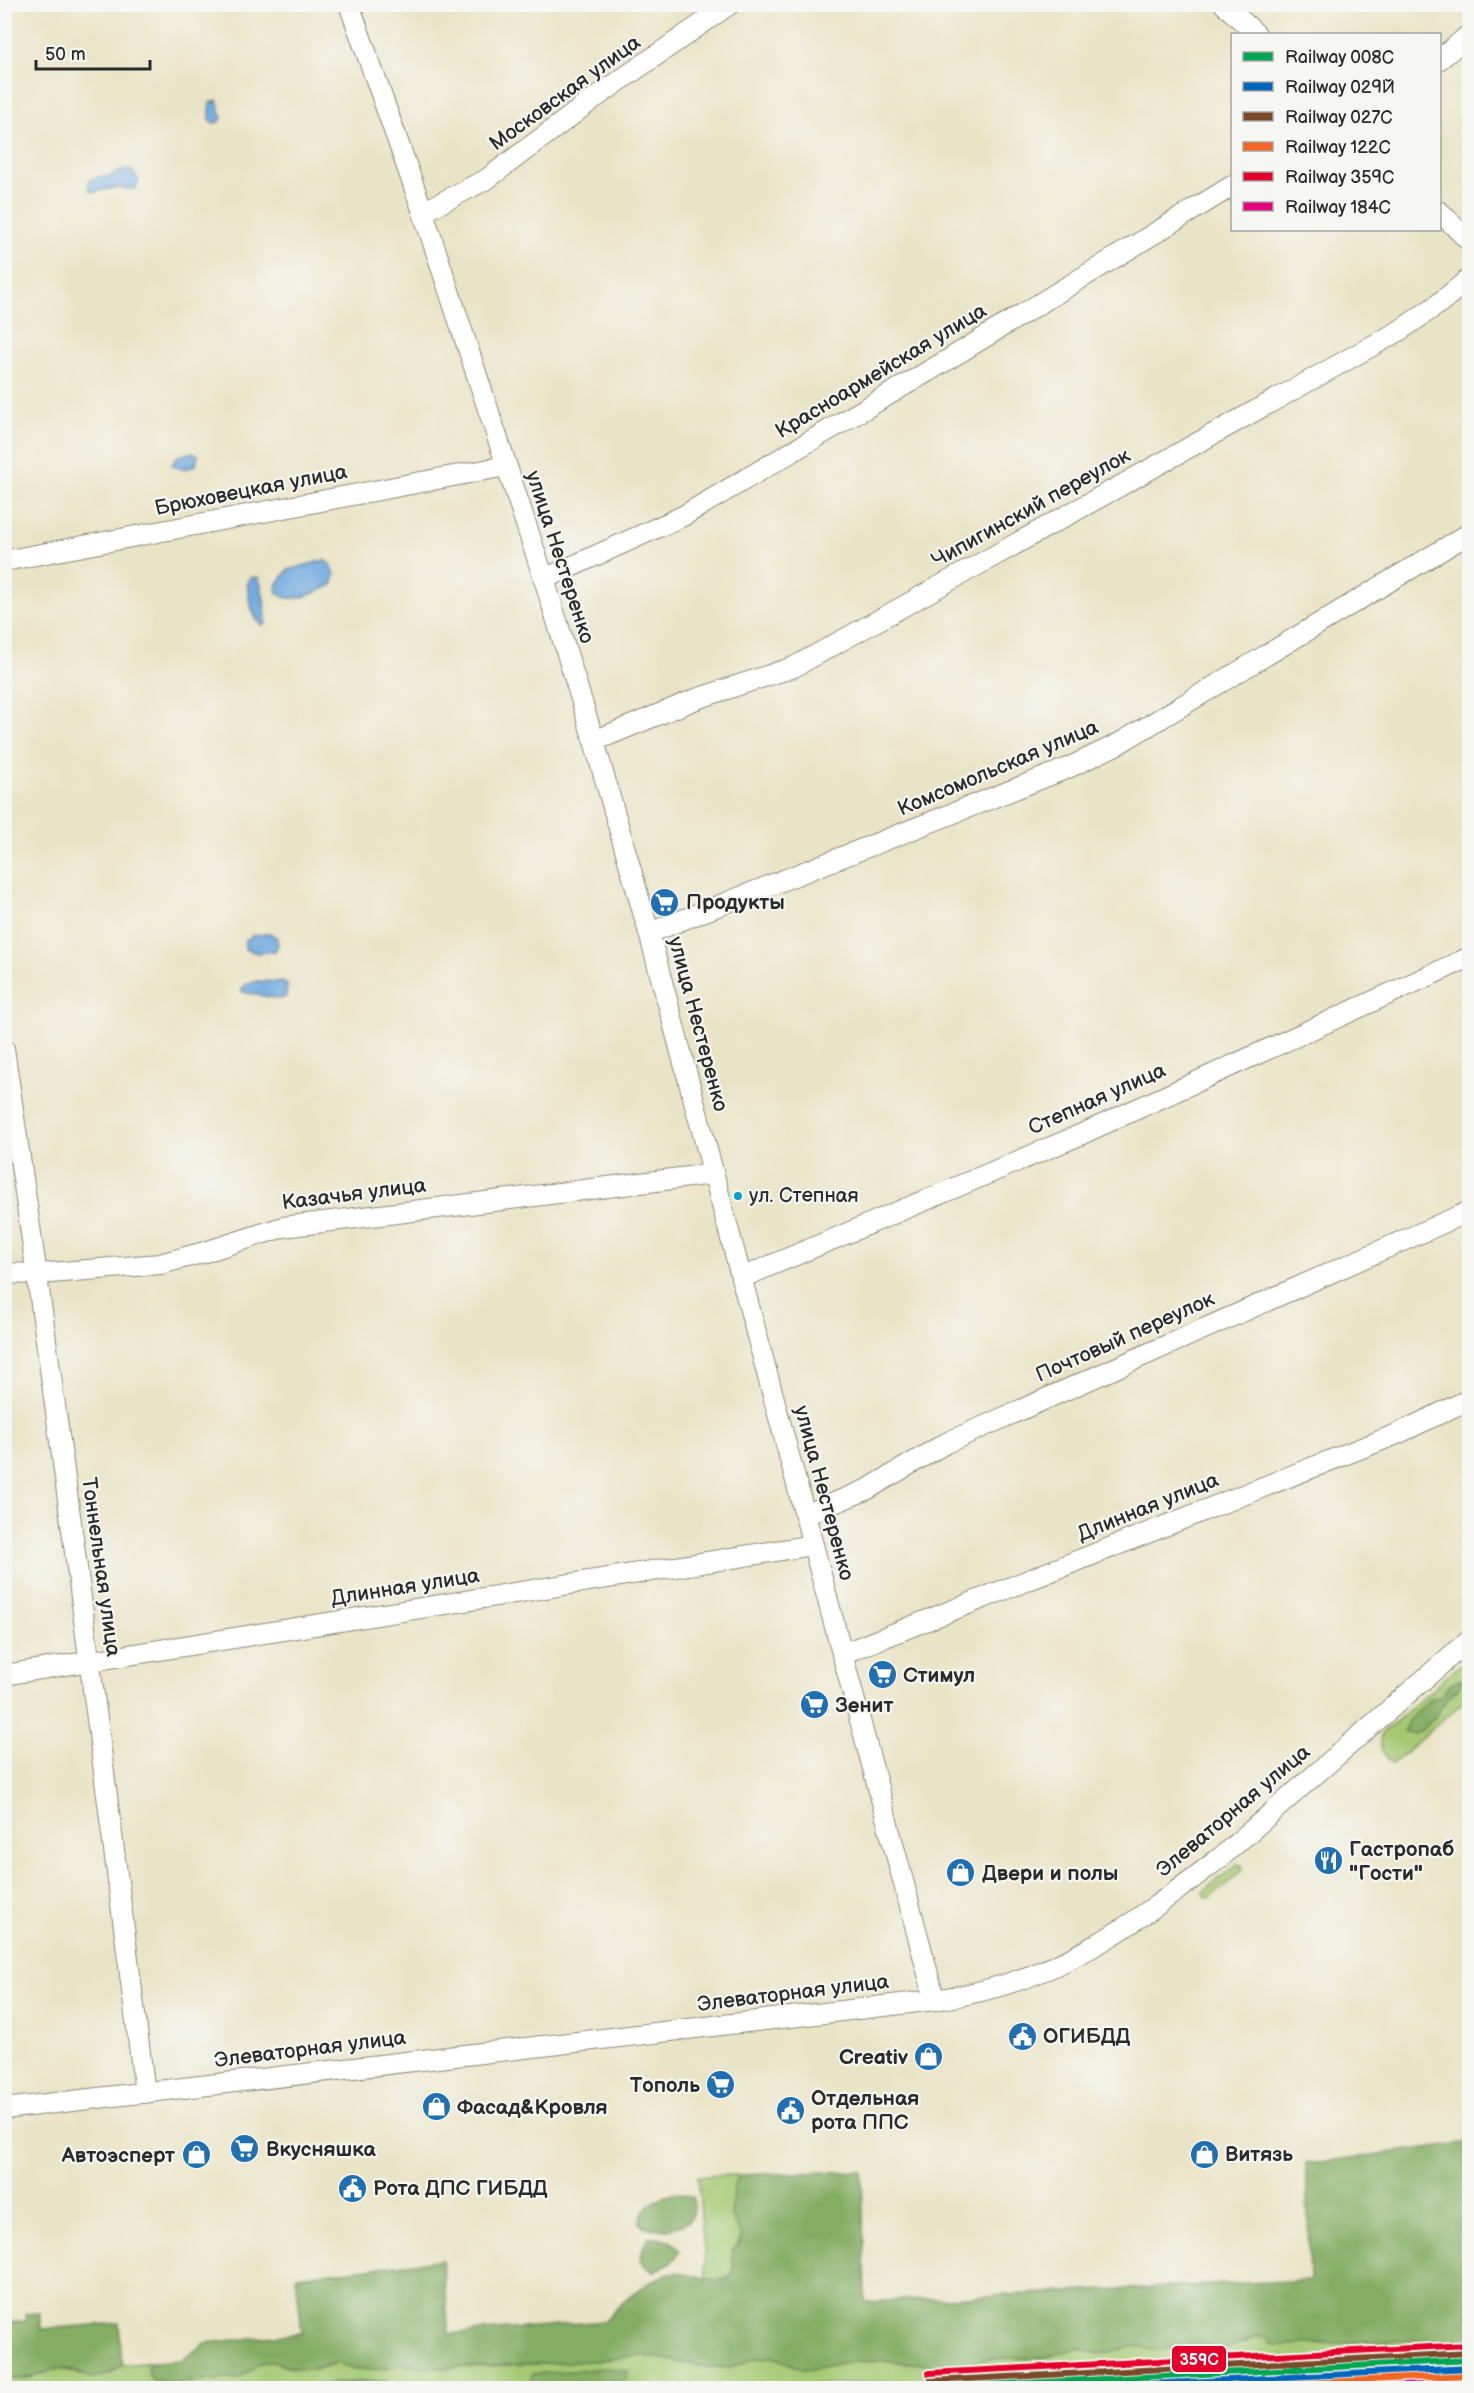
<svg xmlns="http://www.w3.org/2000/svg" width="1474" height="2393" viewBox="0 0 1474 2393" font-family="'Balsamiq Sans',sans-serif">
	<style>
		.green { fill: #a5c972; stroke: #687a4e; stroke-width: 1.5 }
		.forest { fill: #84ad64; stroke: #586c48; stroke-width: 1.5 }
		.water { fill: #70a9df; stroke: #4e6a85; stroke-width: 1.5 }
		.lines { fill: none; stroke-linecap: round; stroke-linejoin: round }
		.minor-casing { stroke: #8a8878; stroke-width: 22 }
		.minor { stroke: #fff; stroke-width: 20 }
		.rail-1-casing { stroke: #f6f6f2; stroke-width: 10 }
		.rail-2-casing { stroke: #f6f6f2; stroke-width: 10 }
		.rail-3-casing { stroke: #f6f6f2; stroke-width: 10 }
		.rail-4-casing { stroke: #f6f6f2; stroke-width: 10 }
		.rail-5-casing { stroke: #f6f6f2; stroke-width: 10 }
		.rail-6-casing { stroke: #f6f6f2; stroke-width: 10 }
		.rail-1 { stroke: #00a651; stroke-width: 6 }
		.rail-2 { stroke: #0065bd; stroke-width: 6 }
		.rail-3 { stroke: #7a4b2a; stroke-width: 6 }
		.rail-4 { stroke: #f26522; stroke-width: 6 }
		.rail-5 { stroke: #e4002b; stroke-width: 6 }
		.rail-6 { stroke: #e5007d; stroke-width: 6 }
		.bus-dot { fill: #02a3c6; stroke: #f6f6f2; stroke-width: 2 }
		.labels { text-anchor: middle; dominant-baseline: central; stroke-width: 4.5; stroke-linejoin: round; paint-order: stroke }
		.bus-label { font-size: 20px; fill: #2b2b2b; stroke: #f6f6f2; text-anchor: start }
		.street-label { font-size: 21px; fill: #2b2b2b; stroke: #f6f6f2 }
		.poi-label { font-size: 21px; font-weight: bold; fill: #2b2b2b; stroke: #f6f6f2; text-anchor: start }
		.line-badge { stroke: #f6f6f2; stroke-width: 2 }
		.badge-label { font-size: 16px; text-anchor: middle; font-weight: bold; fill: #fff }
	</style>
	<rect width="100%" height="100%" fill="#f6f6f2"/>
	<filter id="ink" filterUnits="userSpaceOnUse"><feTurbulence type="fractalNoise" baseFrequency=".0167" numOctaves="2"/><feDisplacementMap in="SourceGraphic" scale="12" xChannelSelector="R" yChannelSelector="G"/><feConvolveMatrix kernelMatrix="1 2 1 2 8 2 1 2 1" color-interpolation-filters="sRGB"/></filter>
	<filter id="wash" filterUnits="userSpaceOnUse"><feTurbulence type="fractalNoise" baseFrequency=".008" numOctaves="4" result="noise"/><feDisplacementMap in="SourceGraphic" scale="24" xChannelSelector="R" yChannelSelector="G"/><feGaussianBlur stdDeviation="1.35" result="paint"/><feColorMatrix in="noise" values="0 0 0 0 0 0 0 0 0 0 0 0 0 0 0 0 0 1.4 0 .05"/><feComposite in="paint" operator="in"/></filter>
	<g filter="url(#wash)">
		<rect width="100%" height="100%" fill="#eae4c6"/>
		<g class="green">
			<path d="M1469,1657V1697L1392,1764C1384,1754 1375,1746 1383,1733Z"/>
			<polygon points="1237,1864 1242,1865 1243,1870 1210,1898 1205,1896 1204,1891"/>
			<path d="M740,2175L734,2185L731,2216L742,2235L732,2257L734,2268C728,2281 719,2284 706,2278L698,2176Z"/>
			<polygon points="1255,2337 1265,2337 1278,2345 1470,2339 1469,2354 1152,2368 765,2388 5,2388 4,2379 25,2379 55,2369 67,2370 79,2375 110,2374 122,2365 154,2362 148,2366 165,2384 238,2378 263,2362 276,2362 291,2368 317,2369 337,2363 356,2369 386,2368 400,2365 444,2368 593,2361 642,2355 706,2367 729,2367 757,2358 774,2357 802,2369 812,2369 846,2362 891,2361 936,2365 1001,2358 1044,2358 1076,2348 1100,2354 1136,2346 1173,2347 1193,2342 1203,2343 1210,2348 1244,2343"/>
			<polygon points="1470,2384 1469,2388 1344,2388"/>
		</g>
		<g class="forest">
			<path d="M1459,1679L1461,1680C1460,1690 1452,1692 1447,1699C1438,1712 1429,1728 1414,1734L1404,1731L1408,1721L1431,1699L1442,1695L1450,1684Z"/>
			<path d="M1469,2142V2339L1278,2345L1270,2344L1265,2337H1255L1232,2347L1218,2349L1193,2342L1156,2350L1136,2346L1100,2354L1076,2348L1044,2358H1001L936,2365L891,2361L847,2362L812,2369H802L774,2357L757,2358L729,2367H706L642,2355L593,2361L444,2368L400,2365L372,2370L356,2369L337,2363L305,2370L276,2362H263L239,2378L165,2384C153,2382 148,2379 148,2366L154,2362L182,2360L205,2343L302,2333L296,2276L442,2260L449,2334L604,2321C622,2302 646,2280 672,2273C691,2269 718,2288 730,2277C737,2269 731,2259 733,2250L740,2243L742,2235L731,2216L734,2185L740,2175L862,2171L865,2302L1310,2280L1306,2164Z"/>
			<path d="M676,2192L692,2197C704,2228 660,2236 640,2224C638,2208 663,2195 676,2192Z"/>
			<path d="M656,2237C666,2239 675,2241 679,2251C674,2264 665,2265 654,2271C636,2265 640,2250 649,2238Z"/>
			<path d="M39,2313L41,2329L119,2323L122,2365C84,2393 87,2366 56,2369C51,2370 47,2373 42,2374C30,2378 17,2380 5,2379V2316H7L8,2323L26,2321L25,2314Z"/>
			<path d="M608,2368L628,2371C629,2393 594,2383 581,2384C562,2385 547,2391 529,2383L533,2374Z"/>
			<polygon points="381,2380 388,2382 389,2388 308,2388 314,2385"/>
		</g>
		<g class="water">
			<polygon points="217,100 222,118 219,122 213,123 210,120 210,103"/>
			<polygon points="125,169 132,171 139,181 135,189 114,188 93,192 89,190 89,180 102,176 108,177"/>
			<path d="M192,452L198,455L196,465C188,469 179,470 172,465L176,457Z"/>
			<path d="M324,560L331,565L335,575L332,585C316,592 293,606 277,593L276,586L288,570Z"/>
			<path d="M253,577L259,578C263,592 266,609 266,623L263,626C252,619 246,592 248,580Z"/>
			<polygon points="270,933 277,938 278,945 275,951 257,953 245,949 245,941 252,936"/>
			<polygon points="258,981 282,982 287,985 286,997 280,999 242,992 242,988 248,983"/>
		</g>
	</g>
	<g filter="url(#ink)">
		<g class="lines">
			<defs>
				<g id="minor">
					<polyline points="349,4 423,212 544,579 594,741 649,933 935,2000"/>
					<polyline points="1224,4 1256,34"/>
					<polyline points="1440,59 1470,34"/>
					<polyline points="423,212 487,179 592,100 730,4"/>
					<polyline points="1440,212 1470,242"/>
					<polyline points="4,561 506,466"/>
					<polyline points="544,579 683,516 944,362 1232,186"/>
					<polyline points="594,741 696,699 794,667 1399,331 1437,305 1470,278"/>
					<polyline points="649,933 1068,768 1118,744 1470,533"/>
					<path d="M4,1049C56,1397 101,1745 145,2093"/>
					<polyline points="4,1273 38,1274 160,1264 205,1252 283,1227 713,1174"/>
					<polyline points="741,1278 1082,1134 1470,957"/>
					<polyline points="805,1515 868,1489 946,1443 1470,1211"/>
					<polyline points="842,1654 1397,1434 1470,1399"/>
					<polyline points="4,1675 813,1545"/>
					<path d="M4,2109L935,2000C1057,1983 1127,1929 1221,1857L1470,1639"/>
				</g>
			</defs>
			<use href="#minor" class="minor-casing"/>
			<use href="#minor" class="minor"/>
			<defs>
				<polyline id="rail-1" points="930,2388 1470,2360"/>
				<polyline id="rail-2" points="1065,2388 1470,2368"/>
				<polyline id="rail-3" points="930,2381 1470,2353"/>
				<polyline id="rail-4" points="1210,2388 1470,2375"/>
				<polyline id="rail-5" points="929,2373 1469,2345"/>
				<polyline id="rail-6" points="1355,2388 1470,2383"/>
			</defs>
			<use href="#rail-1" class="rail-1-casing"/>
			<use href="#rail-2" class="rail-2-casing"/>
			<use href="#rail-3" class="rail-3-casing"/>
			<use href="#rail-4" class="rail-4-casing"/>
			<use href="#rail-5" class="rail-5-casing"/>
			<use href="#rail-6" class="rail-6-casing"/>
			<use href="#rail-1" class="rail-1"/>
			<use href="#rail-2" class="rail-2"/>
			<use href="#rail-3" class="rail-3"/>
			<use href="#rail-4" class="rail-4"/>
			<use href="#rail-5" class="rail-5"/>
			<use href="#rail-6" class="rail-6"/>
		</g>
	</g>
	<defs>
		<symbol id="supermarket-disc" viewBox="-11 -11 22 22"><circle r="9.5" fill="#1f6fb2" stroke="#f6f6f2"/><path d="M-6-5.5h2.5l.6 2H6L4.5 2H-2.5L-4.4-4H-6ZM-1.5 3.2a1.3 1.3 0 1 0 .1 0ZM3 3.2a1.3 1.3 0 1 0 .1 0Z" fill="#fff"/></symbol>
		<symbol id="restaurant-disc" viewBox="-11 -11 22 22"><circle r="9.5" fill="#1f6fb2" stroke="#f6f6f2"/><path d="M-5-6h1v4h1v-4h1v4h1v-4h1v5L-1.5 .5V6h-2V.5L-5-1ZM5-6V6H3V1.5H1.5Q1.5-4 5-6Z" fill="#fff"/></symbol>
		<symbol id="shop-disc" viewBox="-11 -11 22 22"><circle r="9.5" fill="#1f6fb2" stroke="#f6f6f2"/><path d="M-5-2.5h2.3a2.7 3.5 0 0 1 5.4 0H5L5.5 6h-11ZM-1.5-2.5h3a1.5 2.3 0 0 0-3 0Z" fill="#fff"/></symbol>
		<symbol id="civic-disc" viewBox="-11 -11 22 22"><circle r="9.5" fill="#1f6fb2" stroke="#f6f6f2"/><path d="M-.6-6.5H3V-4.5H.6V-3L4-1V1h2V6H-6V1h2V-1L-.6-3ZM-1.2 2.5V6h2.4V2.5Z" fill="#fff"/></symbol>
	</defs>
	<g fill-rule="evenodd">
		<use href="#supermarket-disc" x="648" y="886" width="33" height="33"/>
		<use href="#supermarket-disc" x="866" y="1658" width="33" height="33"/>
		<use href="#supermarket-disc" x="798" y="1688" width="33" height="33"/>
		<use href="#restaurant-disc" x="1312" y="1844" width="33" height="33"/>
		<use href="#shop-disc" x="944" y="1856" width="33" height="33"/>
		<use href="#civic-disc" x="1006" y="2020" width="33" height="33"/>
		<use href="#shop-disc" x="912" y="2040" width="33" height="33"/>
		<use href="#supermarket-disc" x="704" y="2068" width="33" height="33"/>
		<use href="#shop-disc" x="420" y="2090" width="33" height="33"/>
		<use href="#civic-disc" x="774" y="2094" width="33" height="33"/>
		<use href="#supermarket-disc" x="228" y="2132" width="33" height="33"/>
		<use href="#shop-disc" x="1188" y="2138" width="33" height="33"/>
		<use href="#shop-disc" x="180" y="2138" width="33" height="33"/>
		<use href="#civic-disc" x="336" y="2172" width="33" height="33"/>
	</g>
	<circle class="bus-dot" cx="738" cy="1196" r="5"/>
	<g class="labels">
		<g class="bus-label">
			<text x="749" y="1196">ул. Степная</text>
		</g>
		<g class="street-label">
			<text transform="translate(565 93) rotate(-36)">Московская улица</text>
			<text transform="translate(881 371) rotate(-31)">Красноармейская улица</text>
			<text transform="translate(251 490) rotate(-11)">Брюховецкая улица</text>
			<text transform="translate(1031 508) rotate(-29)">Чипигинский переулок</text>
			<text transform="translate(560 557) rotate(72)">улица Нестеренко</text>
			<text transform="translate(998 768) rotate(-23)">Комсомольская улица</text>
			<text transform="translate(698 1024) rotate(75)">улица Нестеренко</text>
			<text transform="translate(1097 1099) rotate(-24)">Степная улица</text>
			<text transform="translate(354 1194) rotate(-7)">Казачья улица</text>
			<text transform="translate(1125 1337) rotate(-24)">Почтовый переулок</text>
			<text transform="translate(824 1493) rotate(75)">улица Нестеренко</text>
			<text transform="translate(1148 1507) rotate(-22)">Длинная улица</text>
			<text transform="translate(101 1567) rotate(82)">Тоннельная улица</text>
			<text transform="translate(405 1587) rotate(-9)">Длинная улица</text>
			<text transform="translate(1233 1811) rotate(-40)">Элеваторная улица</text>
			<text transform="translate(793 1993) rotate(-7)">Элеваторная улица</text>
			<text transform="translate(310 2049) rotate(-7)">Элеваторная улица</text>
		</g>
		<g class="poi-label">
			<text x="686" y="902">Продукты</text>
			<text x="903" y="1675">Стимул</text>
			<text x="835" y="1705">Зенит</text>
			<text x="1349" y="1849">Гастропаб<tspan x="1349" dy="24">"Гости"</tspan></text>
			<text x="982" y="1873">Двери и полы</text>
			<text x="1043" y="2036">ОГИБДД</text>
			<text x="908" y="2057" text-anchor="end">Creativ</text>
			<text x="700" y="2085" text-anchor="end">Тополь</text>
			<text x="811" y="2098">Отдельная<tspan x="811" dy="24">рота ППС</tspan></text>
			<text x="457" y="2107">Фасад&amp;Кровля</text>
			<text x="266" y="2149">Вкусняшка</text>
			<text x="1225" y="2154">Витязь</text>
			<text x="175" y="2155" text-anchor="end">Автоэсперт</text>
			<text x="373" y="2188">Рота ДПС ГИБДД</text>
		</g>
	</g>
	<rect class="line-badge" x="1171" y="2345" width="56" height="28" rx="6" fill="#e4002b"/>
	<g class="badge-label">
		<text x="1199" y="2365">359С</text>
	</g>
	<rect width="1474" height="2393" fill="none" stroke="#f6f6f2" stroke-width="24"/>
	<rect x="1231" y="33" width="210" height="198" fill="#f6f6f2" stroke="#a5a5a2" stroke-width="1.5"/>
	<rect x="1243" y="52" width="30" height="9" fill="#00a651" stroke="#a5a5a2" stroke-width="1.5"/>
	<text x="1285" y="63" font-size="18" fill="#2b2b2b">Railway 008С</text>
	<rect x="1243" y="82" width="30" height="9" fill="#0065bd" stroke="#a5a5a2" stroke-width="1.5"/>
	<text x="1285" y="93" font-size="18" fill="#2b2b2b">Railway 029Й</text>
	<rect x="1243" y="112" width="30" height="9" fill="#7a4b2a" stroke="#a5a5a2" stroke-width="1.5"/>
	<text x="1285" y="123" font-size="18" fill="#2b2b2b">Railway 027С</text>
	<rect x="1243" y="142" width="30" height="9" fill="#f26522" stroke="#a5a5a2" stroke-width="1.5"/>
	<text x="1285" y="153" font-size="18" fill="#2b2b2b">Railway 122С</text>
	<rect x="1243" y="172" width="30" height="9" fill="#e4002b" stroke="#a5a5a2" stroke-width="1.5"/>
	<text x="1285" y="183" font-size="18" fill="#2b2b2b">Railway 359С</text>
	<rect x="1243" y="202" width="30" height="9" fill="#e5007d" stroke="#a5a5a2" stroke-width="1.5"/>
	<text x="1285" y="213" font-size="18" fill="#2b2b2b">Railway 184С</text>
	<path d="M36 60v9h114v-9" fill="none" stroke="#2b2b2b" stroke-width="3"/>
	<text x="45" y="60" font-size="18" fill="#2b2b2b" stroke="#f6f6f2" stroke-width="4.5" paint-order="stroke">50 m</text>
</svg>
